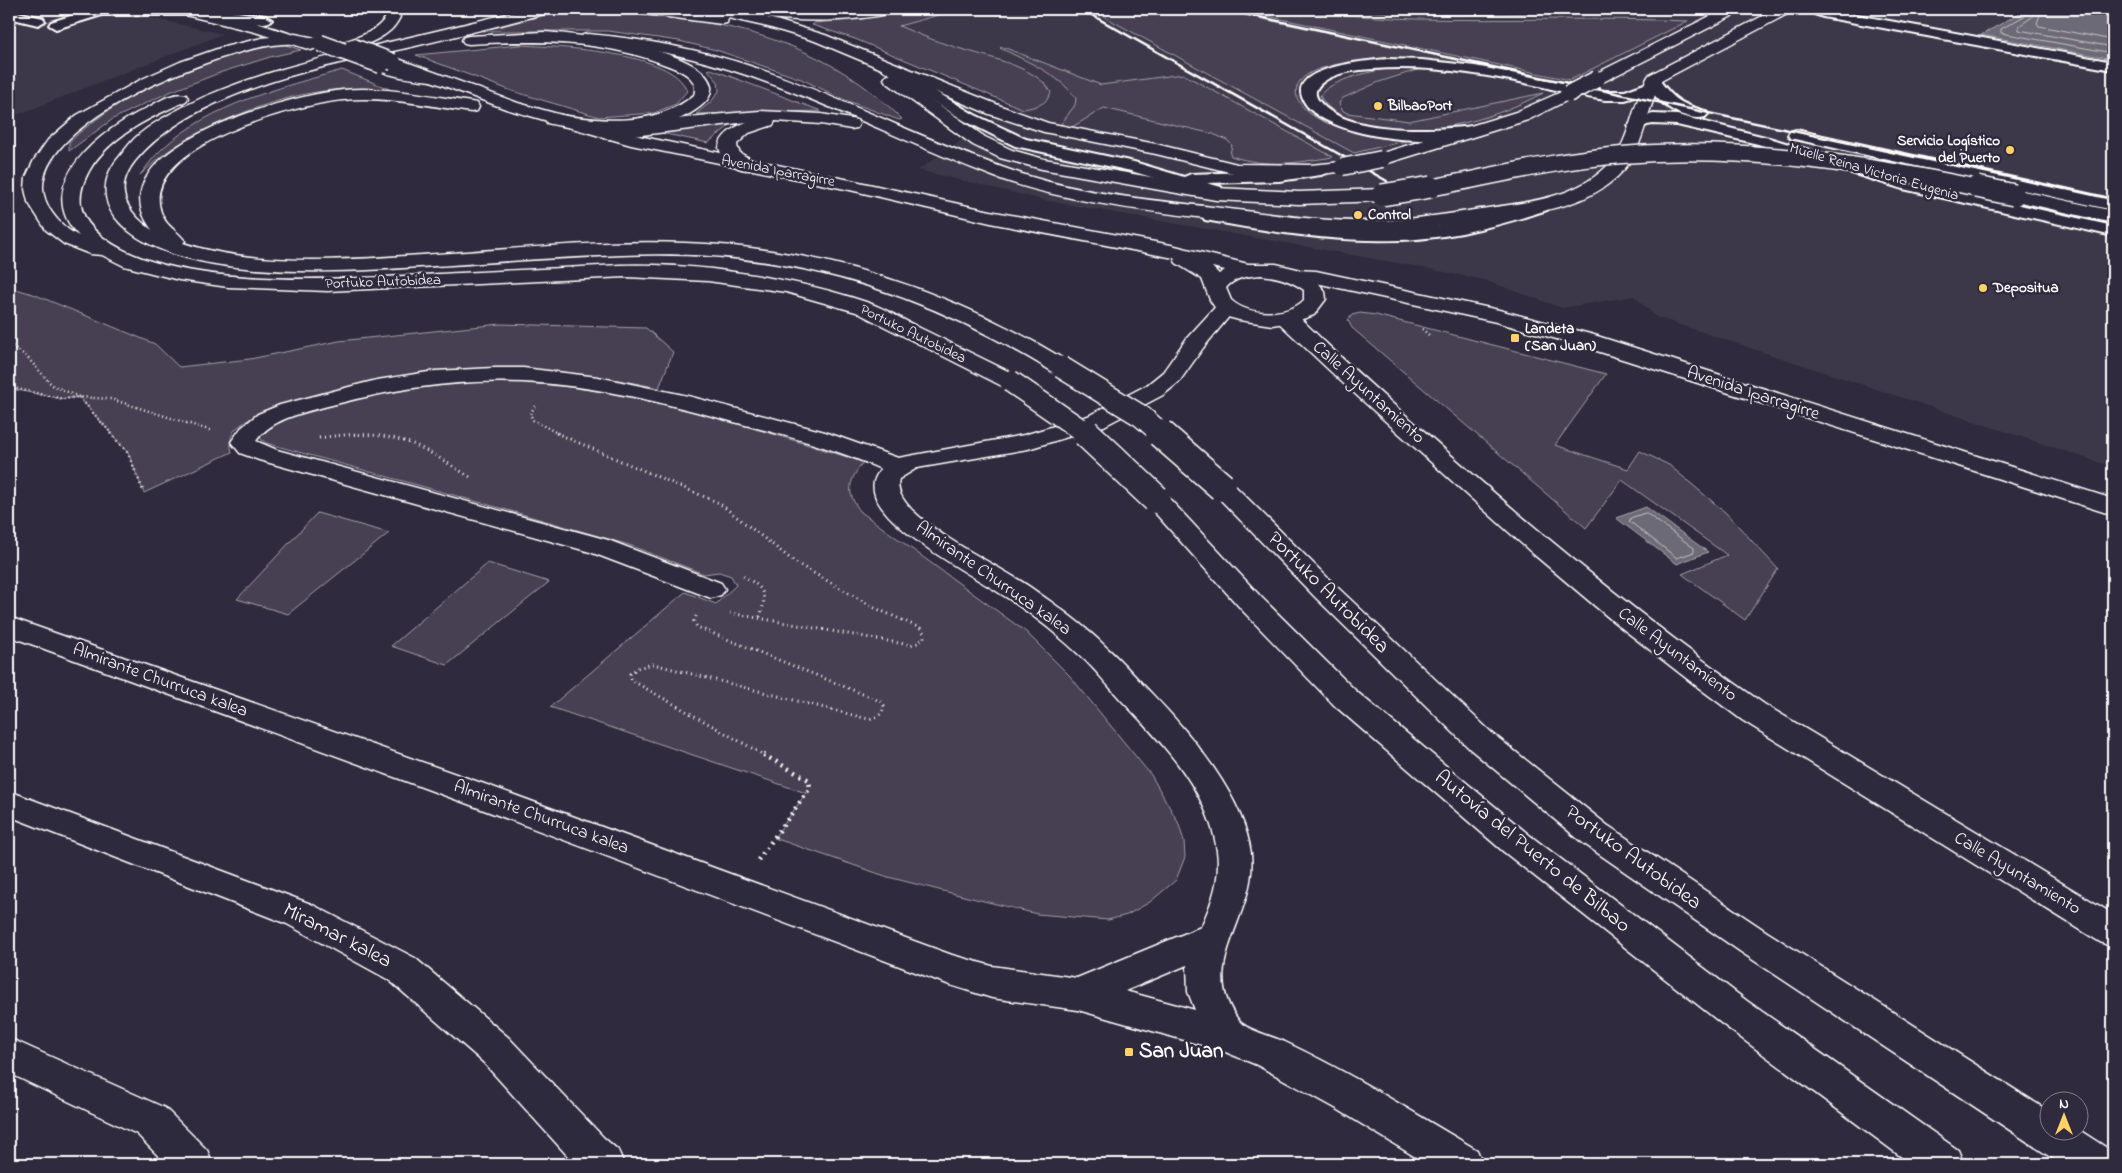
<svg xmlns="http://www.w3.org/2000/svg" width="2122" height="1173" viewBox="0 0 2122 1173" font-family="'Indie Flower',sans-serif">
	<style>
		.built { fill: #3c3749 }
		.green { fill: #464152; stroke: #a2a0a8 }
		.water { fill: #6d6a77; stroke: #a7a6ad }
		.lines { fill: none; stroke-linecap: round; stroke-linejoin: round }
		.shore { stroke: #c5c3c9; stroke-width: 1 }
		.service-casing { stroke: #fff; stroke-width: 4 }
		.minor-casing { stroke: #fff; stroke-width: 3 }
		.tertiary-casing { stroke: #fff; stroke-width: 3 }
		.trunk-casing { stroke: #fff; stroke-width: 3 }
		.motorway-casing { stroke: #fff; stroke-width: 3 }
		.path-far2 { stroke: #fff; stroke-width: 2.5; stroke-dasharray: 1 3; stroke-linecap: butt }
		.path-far1 { stroke: #fff; stroke-width: 3; stroke-dasharray: 1 4; stroke-linecap: butt }
		.path { stroke: #fff; stroke-width: 4.5; stroke-dasharray: 2 5; stroke-linecap: butt }
		.service { fill: #2f2a3d; fill-rule: evenodd }
		.minor { fill: #2f2a3d; fill-rule: evenodd }
		.tertiary { fill: #2f2a3d; fill-rule: evenodd }
		.trunk { fill: #2f2a3d; fill-rule: evenodd }
		.motorway { fill: #2f2a3d; fill-rule: evenodd }
		.rail-far1 { stroke: #fff; stroke-width: 2.5 }
		.rail { stroke: #fff; stroke-width: 3 }
		.minor-bridge-far1-casing { stroke: #fff; stroke-width: 19; stroke-linecap: butt }
		.minor-bridge-casing { stroke: #fff; stroke-width: 24; stroke-linecap: butt }
		.trunk-bridge-casing { stroke: #fff; stroke-width: 19; stroke-linecap: butt }
		.motorway-bridge-far2-casing { stroke: #fff; stroke-width: 19; stroke-linecap: butt }
		.motorway-bridge-far1-casing { stroke: #fff; stroke-width: 24; stroke-linecap: butt }
		.motorway-bridge-casing { stroke: #fff; stroke-width: 31; stroke-linecap: butt }
		.minor-bridge-far1 { stroke: #2f2a3d; stroke-width: 16 }
		.minor-bridge { stroke: #2f2a3d; stroke-width: 21 }
		.trunk-bridge { stroke: #2f2a3d; stroke-width: 16 }
		.motorway-bridge-far2 { stroke: #2f2a3d; stroke-width: 16 }
		.motorway-bridge-far1 { stroke: #2f2a3d; stroke-width: 21 }
		.motorway-bridge { stroke: #2f2a3d; stroke-width: 28 }
		.poi-dot { fill: #ffd166; stroke: #2f2a3d; stroke-width: 2 }
		.labels { text-anchor: middle; dominant-baseline: central; stroke-width: 5; stroke-linejoin: round; paint-order: stroke }
		.far-poi-label { font-size: 15px; font-weight: bold; fill: #fff; stroke: #2f2a3d; text-anchor: start }
		.far-street-label { font-size: 15px; fill: #fff; stroke: #2f2a3d }
		.street-label { font-size: 18px; fill: #fff; stroke: #2f2a3d }
		.near-street-label { font-size: 21px; fill: #fff; stroke: #2f2a3d }
		.near-poi-label { font-size: 21px; font-weight: bold; fill: #fff; stroke: #2f2a3d; text-anchor: start }
	</style>
	<rect width="100%" height="100%" fill="#2f2a3d"/>
	<filter id="ink" filterUnits="userSpaceOnUse"><feTurbulence type="fractalNoise" baseFrequency=".02" numOctaves="2"/><feDisplacementMap in="SourceGraphic" scale="10" xChannelSelector="R" yChannelSelector="G"/><feConvolveMatrix kernelMatrix="1 2 1 2 8 2 1 2 1" color-interpolation-filters="sRGB"/></filter>
	<g filter="url(#ink)">
		<g class="built">
			<polygon points="9,9 112,9 223,34 9,118"/>
			<polygon points="795,9 2027,9 1981,35 2113,59 2113,467 1656,317 1634,296 1562,308 1484,280 1414,266 1048,201 918,170 1024,97 866,30"/>
		</g>
		<g class="green">
			<path d="M911,9H960L899,26C916,33 934,41 952,46C981,56 1036,65 1051,92C1047,105 1035,107 1023,109L855,39L812,25L815,23L875,17Z"/>
			<path d="M1090,9H1215L1548,79C1530,80 1507,72 1489,69C1439,60 1388,53 1338,64C1325,67 1308,71 1300,81C1295,88 1295,96 1300,103C1312,122 1346,130 1367,134C1381,136 1396,135 1409,140L1354,153Z"/>
			<path d="M1234,9C1294,9 1355,17 1416,19C1508,21 1595,17 1688,21L1570,80Z"/>
			<polygon points="1311,9 1454,11 1704,9 1457,15"/>
			<path d="M602,10C716,19 818,35 902,119L899,120L845,100L801,79L716,50L679,41L608,31H482L562,11L598,13Z"/>
			<path d="M283,44L301,50L270,57L222,72L167,93L113,119L69,151V142C129,87 204,57 283,44Z"/>
			<path d="M520,45C557,47 674,51 687,91L676,104L654,113L599,117L512,91L416,55Z"/>
			<path d="M1003,47L1101,85L1183,74L1333,157C1295,163 1268,168 1231,156L1230,154L1232,145L1227,140L1213,134L1104,108L1069,129L1061,124L1075,105L1076,98C1057,73 1026,61 1000,48Z"/>
			<path d="M1396,68L1420,69L1379,82L1343,98L1339,103L1342,110L1347,113L1409,121L1543,93C1486,123 1420,140 1357,121C1343,117 1327,110 1320,96C1328,80 1378,69 1396,68Z"/>
			<polygon points="711,69 821,111 696,114 711,102 719,91 718,82 708,70"/>
			<path d="M342,70L397,92C320,78 238,109 173,148C161,155 151,166 140,175C147,166 154,156 163,148C212,104 279,88 342,70Z"/>
			<polygon points="727,125 729,126 708,143 661,133"/>
			<path d="M9,287L33,294L155,344L179,367L250,359L339,341L500,324L646,328L673,352L659,388C612,378 567,371 519,369L257,415C240,425 226,430 232,452L144,493L128,453L79,397L63,399L12,389L9,387Z"/>
			<polygon points="1360,313 1376,315 1606,374 1555,445 1628,469 1640,451 1669,465 1726,513 1778,569 1745,620 1682,574 1727,555 1622,480 1586,528 1352,328 1348,320 1352,315"/>
			<path d="M498,381C623,385 745,425 863,462C849,481 845,492 861,512L1026,632L1070,676L1151,775L1178,822L1184,841L1185,857L1176,880L1150,902L1127,915L1108,920L1037,914L947,892L888,877L774,838L806,793L550,707L685,592L716,604L736,585L731,576L719,572L704,574L629,545L518,513L266,443L261,439L259,434C273,422 292,417 310,412C372,393 434,384 498,381Z"/>
			<polygon points="317,513 389,533 288,614 237,599"/>
			<polygon points="488,563 549,582 447,665 391,646"/>
		</g>
		<g class="water">
			<polygon points="2027,9 2113,9 2113,59 1981,35"/>
			<polygon points="1646,507 1708,552 1677,564 1616,518"/>
		</g>
		<g class="lines">
			<g class="shore">
				<polyline points="2028,9 2026,15 2001,29 2001,33 2113,53"/>
				<polyline points="2034,9 2032,17 2019,26 2019,30 2113,47"/>
				<polyline points="2042,9 2037,23 2039,26 2113,40"/>
				<polygon points="1646,513 1694,548 1694,552 1677,558 1629,521 1631,518"/>
			</g>
			<defs>
				<g id="service">
					<polygon points="93,9 192,9 194,11 187,15 102,15 56,29 49,25 51,22"/>
					<path d="M194,9H217L265,16L272,20C263,30 209,15 195,12Z"/>
					<polygon points="1808,9 1824,9 2113,62 2113,70 1823,17 1809,12"/>
					<polygon points="9,10 43,18 45,21 38,25 9,18"/>
					<path d="M1387,59L1422,60L1475,66L1605,91H1625L1647,83L1646,81L1648,78H1658C1673,99 1680,104 1705,111L1708,114L1705,117C1687,122 1662,106 1652,92L1625,100H1605C1583,97 1561,91 1539,86C1484,74 1429,65 1373,69C1356,70 1337,72 1323,82C1316,87 1313,94 1319,101C1346,136 1436,130 1475,126L1480,128L1483,131L1480,134C1437,145 1370,141 1330,122C1319,117 1306,109 1302,97C1291,66 1370,61 1387,59Z"/>
					<polygon points="885,61 975,115 1026,139 1134,162 1184,177 1191,174 1279,171 1321,165 1327,167 1329,170 1327,173 1321,175 1279,181 1207,183 1221,187 1223,191 1221,195 1215,196 1131,171 1015,146 965,121 880,68 878,65 880,62"/>
					<polygon points="1653,114 1677,115 1769,138 1913,181 2113,226 2113,236 1903,189 1758,144 1677,125 1653,124 1647,125 1641,129 1631,129 1628,126 1637,118"/>
					<polygon points="1796,130 2113,200 2113,210 1790,138 1788,135 1790,132"/>
					<path d="M1541,201L1547,202L1550,206L1547,210C1519,219 1491,227 1462,233C1379,249 1293,236 1211,221L1205,220L1202,216L1205,212L1211,211C1293,226 1377,237 1460,223C1488,218 1514,208 1541,201Z"/>
				</g>
				<g id="minor">
					<polygon points="629,9 668,9 705,13 699,12 697,9 723,9 776,20 825,35 1001,106 1048,123 1156,144 1237,164 1310,165 1342,162 1348,163 1351,167 1348,171 1310,175 1237,174 1156,154 1044,132 989,114 815,41 768,27 728,18 727,23 722,24 636,13 631,12"/>
					<polygon points="1724,9 1742,9 1740,12 1603,82 1591,82 1589,79 1591,76"/>
					<path d="M1776,9H1793L1791,12L1661,81C1645,112 1645,151 1618,176C1581,211 1526,213 1479,221C1441,227 1401,232 1362,232C1307,232 1252,223 1197,217C1131,209 1058,200 995,177C894,139 798,86 693,59C658,50 623,46 588,42L583,41L581,38L583,35L588,34C645,39 699,49 753,67C842,97 925,141 1013,171C1076,193 1147,200 1213,207C1263,213 1314,221 1364,221C1401,221 1438,216 1474,210C1519,203 1570,201 1605,168C1631,145 1631,104 1649,75Z"/>
					<polygon points="892,74 898,76 985,137 1012,150 1044,159 1216,188 1299,192 1382,189 1389,191 1391,195 1389,199 1382,201 1299,204 1216,200 1042,169 1000,158 973,145 886,82 884,79 886,76"/>
					<polygon points="1568,89 1574,91 1576,94 1574,97 1528,120 1388,163 1382,164 1376,163 1373,159 1376,155 1516,112"/>
					<path d="M760,111L821,114L857,120L859,124L857,128L851,129L821,124L775,121L773,125L749,133L737,144C738,159 752,155 759,165L756,169C741,173 723,163 719,148C720,135 736,126 747,122L609,139L603,138L600,134L603,130L609,129L699,116Z"/>
					<polygon points="2014,189 2113,211 2113,223 2007,199 2005,195 2007,191"/>
					<path d="M1226,301L1233,303L1237,307L1203,348L1179,382L1163,395L1104,426L1028,449L917,468L899,479C896,491 903,500 911,509C945,542 991,561 1030,587C1057,606 1084,625 1107,648C1123,662 1137,679 1152,694C1190,733 1245,798 1251,854C1258,916 1194,966 1240,1022C1247,1030 1274,1037 1285,1042C1351,1073 1414,1113 1477,1150L1483,1164H1427L1337,1109L1257,1065L1223,1051L1078,1010L992,998L950,985L468,804L9,636V617L490,786L952,955L992,966L1077,978L1201,927C1212,903 1221,878 1217,851C1209,791 1161,741 1121,700C1109,687 1098,673 1086,661C1062,638 1036,617 1009,599C973,575 897,537 877,500C871,487 873,479 881,469C834,448 784,435 734,422C666,403 594,385 523,382C460,379 397,388 336,404C310,411 272,417 256,441L277,450L608,540L721,583L725,589L721,595L711,598L590,552L259,460L240,453L231,442L241,428L258,414L280,405L341,389L377,380L435,371L494,368H523L598,377L688,396L825,432L898,458L1024,435L1088,416L1147,385L1163,372L1187,338L1219,303ZM1187,965L1188,992L1195,1010L1125,991Z"/>
					<path d="M1286,311L1294,312C1336,354 1380,393 1425,432C1533,529 1645,621 1764,704L2113,914V947L2100,942L1742,720L1699,688L1614,622L1531,552L1344,384L1278,322L1275,317L1278,312Z"/>
					<polygon points="9,791 311,904 415,958 509,1038 604,1138 618,1150 624,1164 575,1164 483,1062 389,980 287,924 9,816"/>
					<polygon points="9,1038 165,1108 207,1150 213,1164 166,1164 137,1134 9,1073"/>
				</g>
				<polygon id="tertiary" points="1296,270 1316,271 1499,310 1594,335 2113,499 2113,515 1578,345 1496,322 1316,283 1289,280 1286,276 1289,272"/>
				<g id="trunk">
					<path d="M171,9C213,6 275,29 316,42L319,45L316,48L311,50L255,32L173,12Z"/>
					<path d="M384,9H398L400,17C397,23 393,29 387,33C377,41 347,54 334,51L331,48L334,45C352,39 375,34 386,17Z"/>
					<path d="M393,57L518,103L634,135L850,180L995,212L1171,245L1248,264H1276L1297,269L1309,275L1318,282L1325,292L1326,299L1314,315L1297,321L1272,325L1239,320L1228,317L1216,309L1210,300L1202,279L1176,263L1174,258L995,224L850,190L631,145L506,109L388,65L385,62L388,59ZM1212,267L1225,270L1219,274ZM1261,275C1278,277 1290,280 1304,290V300C1287,317 1248,316 1231,300L1226,288C1235,277 1248,276 1261,275Z"/>
				</g>
				<g id="motorway">
					<path d="M528,9H553L551,12C504,24 458,36 411,47C325,66 192,91 135,161C112,190 127,212 152,230C90,148 290,95 343,90C385,86 429,96 471,102L477,103L479,107L477,111L471,112C429,106 386,96 343,100C298,104 138,146 161,212C165,226 177,230 185,241L183,243C264,270 368,258 452,253C529,248 607,240 685,243C822,247 953,291 1069,362L1072,367L1069,372L1061,374L1053,372C968,319 877,281 778,264C726,255 674,253 622,255C565,257 508,261 451,265C367,270 170,290 114,216C102,199 103,178 116,161C122,154 128,145 135,138C149,125 168,115 185,106C252,73 326,57 398,40C442,30 485,19 528,9Z"/>
					<path d="M712,9L827,12L899,9L897,12C851,23 803,22 756,17C742,16 727,15 714,12Z"/>
					<path d="M544,32C575,34 706,48 711,87C712,95 707,101 701,106C663,137 593,134 547,123L545,119L547,115L553,114C600,121 655,128 694,95C700,78 680,70 666,65C602,40 537,40 469,44L464,43L462,40L464,37L469,36Z"/>
					<path d="M295,34L325,40L328,43L325,46C315,49 306,44 295,44C285,43 272,45 261,47C203,59 59,114 44,178C38,202 59,226 79,236C29,184 103,129 147,108C158,102 173,91 186,95L188,98L186,101C151,117 109,136 89,171C75,197 78,217 101,236C176,296 366,277 460,273C514,270 567,268 620,265C650,264 683,266 712,269C765,276 818,285 869,303C886,309 903,320 920,328C953,344 985,360 1018,376L1021,381L1018,386L1010,388L1002,386L856,312L786,292L708,281L626,277L327,291L228,287L179,280L124,266L102,255L90,254L64,244L46,230L28,202L25,189L26,177L34,160L48,140L77,115L142,79L180,62L220,48L262,38Z"/>
					<path d="M381,60L402,68L436,73L438,76L436,79L430,81C416,79 382,77 373,65L375,62Z"/>
					<polygon points="1222,479 1231,482 1335,585 1492,733 1607,825 1767,932 2050,1112 2050,1130 2079,1130 2110,1150 2113,1164 2061,1164 1741,952 1583,843 1470,749 1315,597 1213,492 1209,487 1213,482"/>
					<polygon points="1156,491 1165,494 1262,598 1357,692 1528,834 1747,1001 1958,1150 1964,1164 1911,1164 1721,1023 1504,852 1335,706 1242,610 1147,504 1143,499 1147,494"/>
				</g>
			</defs>
			<use href="#service" class="service-casing"/>
			<use href="#minor" class="minor-casing"/>
			<use href="#tertiary" class="tertiary-casing"/>
			<use href="#trunk" class="trunk-casing"/>
			<use href="#motorway" class="motorway-casing"/>
			<g class="path-far2">
				<polyline points="1422,329 1430,336"/>
				<polyline points="9,344 26,356 52,385 79,397 111,399 212,431"/>
				<polyline points="9,387 63,399 79,397 112,434"/>
				<polyline points="535,406 530,414 533,420 559,434"/>
				<polyline points="354,434 358,434"/>
			</g>
			<g class="path-far1">
				<polyline points="110,433 128,453 144,493"/>
				<polyline points="556,433 719,503 796,563 875,608 920,628 924,633 924,638 918,643 910,645 730,613"/>
				<path d="M319,438C351,433 384,432 415,445C435,454 453,467 472,478"/>
				<path d="M743,576C765,588 768,595 759,619"/>
				<path d="M696,616L694,621L697,627L880,701L884,706C882,716 877,717 868,719L653,664L637,668L630,674L631,680L764,755"/>
			</g>
			<polyline class="path" points="758,860 810,788 809,780 762,754"/>
			<use href="#service" class="service"/>
			<use href="#minor" class="minor"/>
			<use href="#tertiary" class="tertiary"/>
			<use href="#trunk" class="trunk"/>
			<use href="#motorway" class="motorway"/>
			<g class="rail-far1">
				<polyline points="1081,9 1387,181"/>
				<polyline points="1222,9 2065,189"/>
			</g>
			<polyline class="rail" points="2059,187 2113,199"/>
			<defs>
				<g id="minor-bridge-far1">
					<polyline points="1568,94 1597,79"/>
					<polyline points="1342,167 1382,159"/>
					<path d="M1424,189C1490,177 1555,160 1622,155C1744,145 1864,164 1983,189"/>
				</g>
				<g id="minor-bridge">
					<polyline points="1977,187 2014,195"/>
					<polyline points="1382,195 1431,187"/>
				</g>
				<polyline id="trunk-bridge" points="353,47 393,62"/>
				<polyline id="motorway-bridge-far2" points="320,43 381,65"/>
				<g id="motorway-bridge-far1">
					<polyline points="1061,367 1141,416 1162,434"/>
					<polyline points="1010,381 1087,434"/>
				</g>
				<g id="motorway-bridge">
					<polyline points="1086,433 1156,499"/>
					<polyline points="1160,433 1222,487"/>
				</g>
			</defs>
			<use href="#minor-bridge-far1" class="minor-bridge-far1-casing"/>
			<use href="#minor-bridge" class="minor-bridge-casing"/>
			<use href="#trunk-bridge" class="trunk-bridge-casing"/>
			<use href="#motorway-bridge-far2" class="motorway-bridge-far2-casing"/>
			<use href="#motorway-bridge-far1" class="motorway-bridge-far1-casing"/>
			<use href="#motorway-bridge" class="motorway-bridge-casing"/>
			<use href="#minor-bridge-far1" class="minor-bridge-far1"/>
			<use href="#minor-bridge" class="minor-bridge"/>
			<use href="#trunk-bridge" class="trunk-bridge"/>
			<use href="#motorway-bridge-far2" class="motorway-bridge-far2"/>
			<use href="#motorway-bridge-far1" class="motorway-bridge-far1"/>
			<use href="#motorway-bridge" class="motorway-bridge"/>
		</g>
	</g>
	<g class="poi-dot">
		<circle cx="1378" cy="106" r="5"/>
		<circle cx="2010" cy="150" r="5"/>
		<circle cx="1358" cy="215" r="5"/>
		<circle cx="1983" cy="288" r="5"/>
		<rect x="1510" y="333" width="10" height="10" rx="2.5"/>
		<rect x="1124" y="1047" width="10" height="10" rx="2.5"/>
	</g>
	<g class="labels">
		<g class="far-poi-label">
			<text x="1388" y="106">BilbaoPort</text>
			<text x="2000" y="141" text-anchor="end">Servicio Logístico<tspan x="2000" dy="17">del Puerto</tspan></text>
			<text x="1368" y="215">Control</text>
			<text x="1993" y="288">Depositua</text>
			<text x="1525" y="329">Landeta<tspan x="1525" dy="17">(San Juan)</tspan></text>
		</g>
		<g class="far-street-label">
			<text transform="translate(778 171) rotate(11)">Avenida Iparragirre</text>
			<text transform="translate(1874 172) rotate(16)">Muelle Reina Victoria Eugenia</text>
			<text transform="translate(383 282) rotate(-2)">Portuko Autobidea</text>
			<text transform="translate(913 334) rotate(26)">Portuko Autobidea</text>
		</g>
		<g class="street-label">
			<text transform="translate(1368 393) rotate(42)">Calle Ayuntamiento</text>
			<text transform="translate(1753 394) rotate(18)">Avenida Iparragirre</text>
			<text transform="translate(993 579) rotate(35)">Almirante Churruca kalea</text>
			<text transform="translate(1677 655) rotate(37)">Calle Ayuntamiento</text>
			<text transform="translate(160 681) rotate(20)">Almirante Churruca kalea</text>
			<text transform="translate(541 818) rotate(20)">Almirante Churruca kalea</text>
			<text transform="translate(2017 874) rotate(31)">Calle Ayuntamiento</text>
		</g>
		<g class="near-street-label">
			<text transform="translate(1328 593) rotate(45)">Portuko Autobidea</text>
			<text transform="translate(1532 852) rotate(39)">Autovía del Puerto de Bilbao</text>
			<text transform="translate(1633 858) rotate(36)">Portuko Autobidea</text>
			<text transform="translate(337 936) rotate(27)">Miramar kalea</text>
		</g>
		<g class="near-poi-label">
			<text x="1139" y="1052">San Juan</text>
		</g>
	</g>
	<rect width="2122" height="1173" fill="none" stroke="#2f2a3d" stroke-width="30"/>
	<rect x="15" y="15" width="2092" height="1143" fill="none" stroke="#fff" stroke-width="2" filter="url(#ink)"/>
	<g transform="translate(2064 1116)"><circle r="24" fill="#2f2a3d" stroke="#827f8b"/>
	<path d="M0-4L9 19L0 12L-9 19Z" fill="#ffd166"/>
	<text y="-8" font-size="14" font-weight="bold" text-anchor="middle" fill="#ffffff">N</text>
	</g>
</svg>
